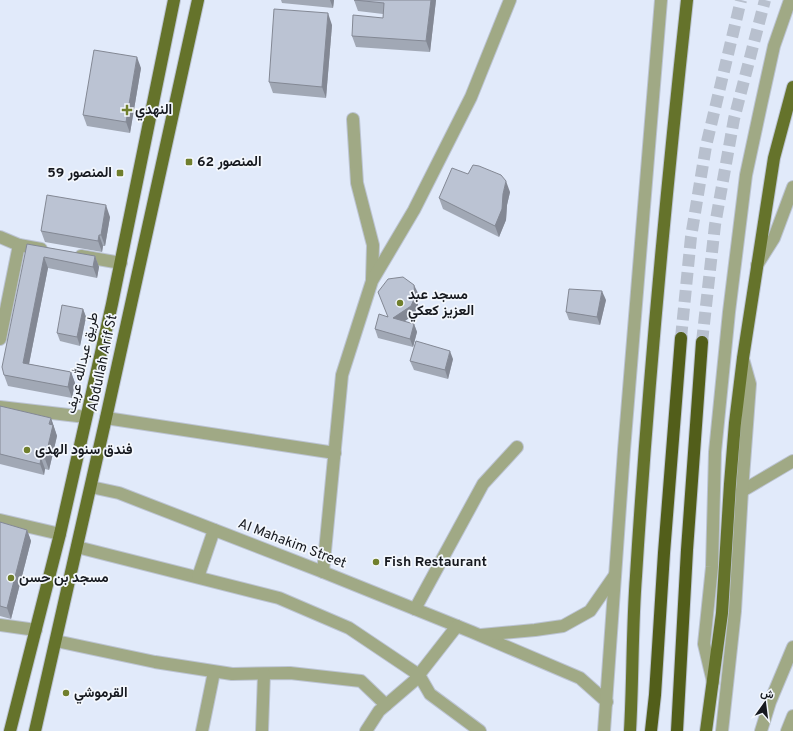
<svg xmlns="http://www.w3.org/2000/svg" width="793" height="731" viewBox="0 0 793 731" font-family="Overpass,Vazirmatn,sans-serif">
	<style>
		.lines { fill: none; stroke-linecap: round; stroke-linejoin: round }
		.highway-tunnel { stroke: #b8c0ce; stroke-width: 12; stroke-dasharray: 12 6; stroke-linecap: butt }
		.minor-casing { stroke: #bcc4d3; stroke-width: 14 }
		.major-casing { stroke: #bcc4d3; stroke-width: 14 }
		.highway-casing { stroke: #bcc4d3; stroke-width: 14 }
		.minor { stroke: #a0a985; stroke-width: 12 }
		.major { stroke: #65732b; stroke-width: 12 }
		.highway { stroke: #525e1a; stroke-width: 12 }
		.wall { fill: #a1a8b5 }
		.shaded-wall { fill: #838894 }
		.building { fill: #bbc3d3; stroke: #838894 }
		.poi-dot { fill: #707f2d; stroke: #f3f7fd; stroke-width: 1.5 }
		.labels { text-anchor: middle; dominant-baseline: central; stroke-width: 3.5; stroke-linejoin: round; paint-order: stroke }
		.poi-label { font-size: 14px; font-weight: bold; fill: #16191f; stroke: #f3f7fd; text-anchor: start }
		.street-label { font-size: 14px; fill: #16191f; stroke: #f3f7fd }
	</style>
	<rect width="100%" height="100%" fill="#e1eafa"/>
	<g class="lines">
		<g class="highway-tunnel">
			<polyline points="681,338 691,237 706,146 741,0"/>
			<polyline points="702,342 715,225 734,119 765,0"/>
		</g>
		<defs>
			<g id="minor">
				<polyline points="353,119 357,183 373,245 372,280"/>
				<polyline points="0,237 19,245 41,249"/>
				<polyline points="81,256 121,263"/>
				<polyline points="757,265 774,238 793,187"/>
				<polyline points="0,339 19,245"/>
				<polyline points="0,407 86,417"/>
				<polyline points="106,418 335,453"/>
				<polyline points="91,487 119,493 323,572 472,632 580,678 607,702"/>
				<polyline points="742,491 793,461"/>
				<polyline points="0,520 60,534"/>
				<polyline points="77,547 279,598 349,628 419,675 430,694 480,731"/>
				<polyline points="323,572 342,375 372,281 414,210 471,97 510,0"/>
				<polyline points="198,577 214,530"/>
				<polyline points="415,609 483,484 517,447"/>
				<polyline points="0,625 36,630"/>
				<polyline points="481,635 535,630 563,626 590,611 615,575"/>
				<polyline points="56,641 155,662 232,674 290,673 361,681 386,705"/>
				<polyline points="713,682 704,644 712,567 715,452 729,312 746,175 761,105 774,46 790,0"/>
				<polyline points="202,731 214,672"/>
				<polyline points="262,731 264,674"/>
				<polyline points="366,731 379,711 414,681 457,626"/>
				<polyline points="604,731 624,450 661,0"/>
				<polyline points="722,731 735,611 742,491 750,384 743,359"/>
				<polyline points="761,731 770,702 793,647"/>
				<polyline points="787,731 793,716"/>
			</g>
			<g id="major">
				<polyline points="10,731 60,534 112,304 174,0"/>
				<polyline points="35,731 106,418 198,0"/>
				<path d="M630,731C633,679 632,628 636,576C648,384 666,192 687,0"/>
				<polyline points="706,731 722,613 730,484 735,423 743,358 774,158 793,87"/>
			</g>
			<g id="highway">
				<polyline points="651,731 655,695 664,553 681,338"/>
				<polyline points="677,731 687,550 702,342"/>
			</g>
		</defs>
		<use href="#minor" class="minor-casing"/>
		<use href="#major" class="major-casing"/>
		<use href="#highway" class="highway-casing"/>
		<use href="#minor" class="minor"/>
		<use href="#major" class="major"/>
		<use href="#highway" class="highway"/>
	</g>
	<g class="wall">
		<polygon points="281,0 334,0 333,8 282,3"/>
		<polygon points="354,0 436,0 430,52 356,47 352,36 383,18 383,14 358,11"/>
		<polygon points="332,25 326,98 273,93 269,82"/>
		<polygon points="141,68 130,133 87,126 83,115"/>
		<polygon points="510,192 507,205 506,220 499,237 443,209 439,198"/>
		<polygon points="110,217 105,246 103,246 102,252 45,242 41,231"/>
		<polygon points="27,244 95,256 99,267 97,278 48,268 29,364 71,372 75,383 72,398 8,386 4,375"/>
		<polygon points="418,293 418,306 414,315 404,321 414,324 417,332 413,347 378,338 375,329 387,317"/>
		<polygon points="606,300 600,325 569,320 566,312"/>
		<polygon points="83,309 86,317 80,346 60,341 57,333"/>
		<polygon points="453,359 448,379 414,370 410,361"/>
		<polygon points="0,406 51,418 57,436 49,470 45,469 44,475 0,464"/>
		<polygon points="0,522 27,530 31,541 11,619 0,616"/>
	</g>
	<g class="shaded-wall">
		<polygon points="330,0 334,0 333,8"/>
		<polygon points="431,0 436,0 430,52 426,41"/>
		<polygon points="328,13 332,25 326,98 322,87"/>
		<polygon points="137,57 141,68 130,133 126,122"/>
		<polygon points="506,181 510,192 507,205 506,220 499,237 495,226"/>
		<polygon points="106,205 110,217 105,246 101,235"/>
		<polygon points="99,235 103,246 102,252 98,241"/>
		<polygon points="95,256 99,267 97,278 93,267"/>
		<polygon points="44,257 48,268 27,374 23,363"/>
		<polygon points="414,285 418,293 418,306 414,315 396,327 393,318"/>
		<polygon points="602,291 606,300 600,325 597,317"/>
		<polygon points="83,309 86,317 80,346 77,337"/>
		<polygon points="414,324 417,332 413,347 410,339"/>
		<polygon points="450,351 453,359 448,379 445,370"/>
		<polygon points="71,372 75,383 72,398 68,387"/>
		<polygon points="51,418 57,436 49,470 45,459"/>
		<polygon points="41,458 45,469 44,475 40,464"/>
		<polygon points="27,530 31,541 11,619 7,608"/>
	</g>
	<g class="building">
		<polygon points="354,0 431,0 426,41 352,36 353,15 383,18 384,3"/>
		<polygon points="274,9 328,13 322,87 269,82"/>
		<polygon points="94,50 137,57 126,122 83,115"/>
		<polygon points="473,165 479,166 501,175 506,181 503,194 502,209 495,226 439,198 452,168 468,174"/>
		<polygon points="47,195 106,205 101,235 99,235 98,241 41,231"/>
		<polygon points="27,244 95,256 93,267 44,257 23,363 71,372 68,387 4,375 2,367"/>
		<polygon points="403,277 414,285 415,297 411,306 393,318 414,324 410,339 375,329 379,314 388,317 378,292 388,279"/>
		<polygon points="569,289 602,291 597,317 566,312"/>
		<polygon points="62,305 83,309 77,337 57,333"/>
		<polygon points="416,341 450,351 445,370 410,361"/>
		<polygon points="0,406 51,418 49,424 53,425 45,459 41,458 40,464 0,454"/>
		<polygon points="0,522 27,530 7,608 0,606"/>
	</g>
	<g class="poi-dot">
		<path d="M125 104h4v4h4v4h-4v4h-4v-4h-4v-4h4z"/>
		<rect x="185" y="158" width="8" height="8" rx="2"/>
		<rect x="116" y="169" width="8" height="8" rx="2"/>
		<circle cx="400" cy="303" r="4"/>
		<circle cx="27" cy="450" r="4"/>
		<circle cx="376" cy="562" r="4"/>
		<circle cx="11" cy="578" r="4"/>
		<circle cx="66" cy="693" r="4"/>
	</g>
	<g class="labels">
		<g class="poi-label">
			<text x="135" y="110">النهدي</text>
			<text x="197" y="162">المنصور 62</text>
			<text x="112" y="173" text-anchor="end">المنصور 59</text>
			<text x="408" y="295">مسجد عبد<tspan x="408" dy="16">العزيز كعكي</tspan></text>
			<text x="35" y="450">فندق سنود الهدى</text>
			<text x="384" y="562">Fish Restaurant</text>
			<text x="19" y="578">مسجد بن حسن</text>
			<text x="74" y="693">القرموشي</text>
		</g>
		<g class="street-label">
			<text transform="translate(83 363) rotate(-77)">طريق عبدالله عريف</text>
			<text transform="translate(103 363) rotate(-78)">Abdullah Arif St</text>
			<text transform="translate(292 544) rotate(21)">Al Mahakim Street</text>
		</g>
	</g>
	<g transform="translate(765 703) rotate(14)" stroke="#f3f7fd" stroke-width="3" paint-order="stroke">
	<path d="M0-3L7 15L0 10L-7 15Z" fill="#16191f"/>
	<text y="-6" font-size="11" font-weight="bold" text-anchor="middle" fill="#16191f">ش</text>
	</g>
</svg>
